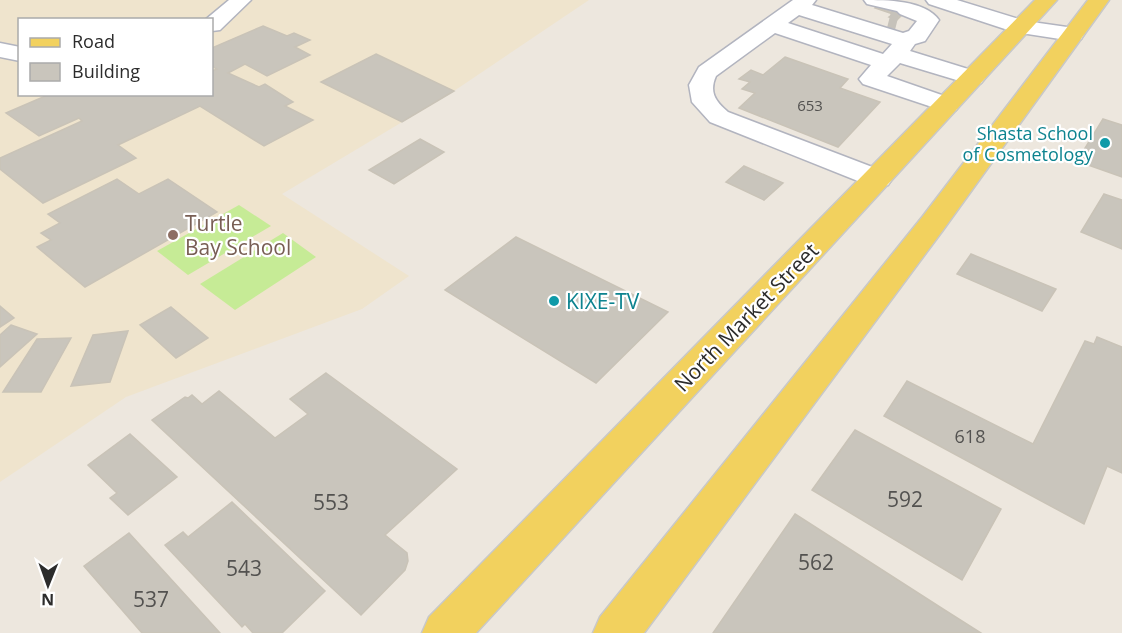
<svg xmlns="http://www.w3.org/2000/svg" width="1122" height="633" viewBox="0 0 1122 633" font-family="'Open Sans',sans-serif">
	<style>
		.education { fill: #efe4cd; fill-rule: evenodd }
		.pitch { fill: #c6eb96 }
		.building { fill: #c9c5bc; stroke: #c9c3b7; stroke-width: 1.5 }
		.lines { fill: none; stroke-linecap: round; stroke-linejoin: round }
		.minor-tunnel { stroke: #c6c2ba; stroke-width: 23; stroke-dasharray: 23 12; stroke-linecap: butt }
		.minor-casing { stroke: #b2b4bf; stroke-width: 3 }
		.major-casing { stroke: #c8c8c8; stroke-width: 3 }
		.minor { fill: #fff; fill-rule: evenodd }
		.major { fill: #f2d15e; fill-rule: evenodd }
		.culture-dot { fill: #0f9aa8; stroke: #fff; stroke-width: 2 }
		.education-dot { fill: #8d6e63; stroke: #fff; stroke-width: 2 }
		.labels { text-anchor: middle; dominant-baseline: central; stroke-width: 4.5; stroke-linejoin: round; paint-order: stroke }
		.far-number-label { font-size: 15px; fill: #535250 }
		.far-culture-label { font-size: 18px; fill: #0d838f; stroke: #fff; text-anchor: end }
		.number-label { font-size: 18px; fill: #535250 }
		.education-label { font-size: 21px; fill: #785e54; stroke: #fff; text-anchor: start }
		.culture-label { font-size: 21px; fill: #0d838f; stroke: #fff; text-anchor: start }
		.street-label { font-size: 21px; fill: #2c2c2c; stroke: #fff }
		.near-number-label { font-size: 21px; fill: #535250 }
	</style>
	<rect width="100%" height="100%" fill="#ede7de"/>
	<path class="education" d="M0,0H589L454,91L282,194L409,276L362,309L126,397L0,482ZM20,20H212V94H20Z"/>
	<g class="pitch">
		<polygon points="239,205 271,226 188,275 157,251"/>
		<polygon points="283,233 316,257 235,310 200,284"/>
	</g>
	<g class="building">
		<polygon points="880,3 909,8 897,20 889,17 893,14 875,8"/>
		<polygon points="263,26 287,36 294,33 310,40 295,47 310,55 267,76 245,64 228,73 259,87 265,84 293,102 285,106 313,120 264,146 200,106 118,145 136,158 43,203 0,169 0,158 82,121 79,118 39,136 6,113 50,94 212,94 212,71 217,69 212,66 212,48"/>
		<polygon points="376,54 454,91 402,122 321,82"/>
		<polygon points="785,57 848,79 840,88 880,102 838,147 739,108 755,93 742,89 750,82 739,79 751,70 763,75"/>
		<polygon points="1103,119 1122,125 1122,177 1077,161"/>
		<polygon points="420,139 444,152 394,184 369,170"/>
		<polygon points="744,166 783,183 764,200 726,182"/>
		<polygon points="117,179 139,194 168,179 217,212 85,287 37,247 51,240 41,233 60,223 48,214"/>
		<polygon points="1104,194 1122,200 1122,249 1081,232"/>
		<polygon points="516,237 668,312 596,383 445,290"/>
		<polygon points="971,254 1056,289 1042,311 957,274"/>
		<polygon points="0,306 14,318 0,327"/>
		<polygon points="171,307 208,338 176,358 140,325"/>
		<polygon points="11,325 37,334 0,367 0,335"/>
		<polygon points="128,331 110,382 71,386 93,335"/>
		<polygon points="1097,337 1122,347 1122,473 1107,466 1084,524 884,416 907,381 1033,444 1085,341 1094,344"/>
		<polygon points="71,338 41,392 3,392 37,339"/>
		<polygon points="326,373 457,469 385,535 407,553 408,561 405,570 361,615 152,420 185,397 188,398 192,395 202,404 219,391 275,438 308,414 290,399"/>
		<polygon points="855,430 1001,509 962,580 812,490"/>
		<polygon points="130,434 177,477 128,515 110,498 117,493 88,465"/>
		<polygon points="232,502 325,591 282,633 253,633 245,624 242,627 165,545 183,532 188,537"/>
		<polygon points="795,514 943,609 981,633 713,633"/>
		<polygon points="129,533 220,633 142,633 84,566"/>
	</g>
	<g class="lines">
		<polyline class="minor-tunnel" points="890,16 898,18"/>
		<defs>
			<g id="minor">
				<polygon points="229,0 251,0 220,30 212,31 212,20 205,20"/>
				<path d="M793,0H816L812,5L903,33L909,31L917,21L900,14L897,11L867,4L864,0C886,0 925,0 939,20L925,41L915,44L910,51L981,73L985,78L981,83L973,85L900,63L887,76L956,100L959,105L956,110L947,112L863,84L859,79L871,65L775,33L716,76C709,92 715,101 728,112L888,173L892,179L888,185L878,187L868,185L710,122L692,102L689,85L699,67ZM799,15L892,44L883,54L788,23Z"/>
				<polygon points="926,0 957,0 1025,21 1081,29 1084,34 1081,39 1073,41 1014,32 929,4"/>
				<polygon points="0,43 20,47 20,61 0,57"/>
			</g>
			<g id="major">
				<polygon points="1035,0 1057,0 476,633 422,633 429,617"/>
				<polygon points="1088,0 1109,0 943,230 644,633 593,633 600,617 923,216"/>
			</g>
		</defs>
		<use href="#minor" class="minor-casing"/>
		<use href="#major" class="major-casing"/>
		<use href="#minor" class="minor"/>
		<use href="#major" class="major"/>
	</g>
	<g class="culture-dot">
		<circle cx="1105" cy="143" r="6"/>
		<circle cx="554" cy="301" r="6"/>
	</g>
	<circle class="education-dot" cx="173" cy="235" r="6"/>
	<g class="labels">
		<g class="far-number-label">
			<text x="810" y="105">653</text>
		</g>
		<g class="far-culture-label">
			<text x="1093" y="133">Shasta School<tspan x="1093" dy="21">of Cosmetology</tspan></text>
		</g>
		<g class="number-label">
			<text x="970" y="436">618</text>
		</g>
		<g class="education-label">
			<text x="185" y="223">Turtle<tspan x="185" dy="24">Bay School</tspan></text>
		</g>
		<g class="culture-label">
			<text x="566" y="301">KIXE-TV</text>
		</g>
		<g class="street-label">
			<text transform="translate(746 317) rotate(-46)">North Market Street</text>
		</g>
		<g class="near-number-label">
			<text x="905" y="499">592</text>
			<text x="331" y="502">553</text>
			<text x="816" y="562">562</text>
			<text x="244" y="568">543</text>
			<text x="151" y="599">537</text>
		</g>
	</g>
	<rect x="18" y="18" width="195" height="78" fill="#ffffff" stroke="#ababab" stroke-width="1.5"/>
	<rect x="30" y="38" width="30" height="9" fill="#f2d15e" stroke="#ababab" stroke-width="1.5"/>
	<text x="72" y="48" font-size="18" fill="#2c2c2c">Road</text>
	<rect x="30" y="63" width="30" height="18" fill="#c9c5bc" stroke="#ababab" stroke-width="1.5"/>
	<text x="72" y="78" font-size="18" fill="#2c2c2c">Building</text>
	<g transform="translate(48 585) rotate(181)" stroke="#ffffff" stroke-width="4.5" paint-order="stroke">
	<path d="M0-4.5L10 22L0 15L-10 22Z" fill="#2c2c2c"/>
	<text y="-9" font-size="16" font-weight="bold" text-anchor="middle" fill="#2c2c2c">N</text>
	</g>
</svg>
